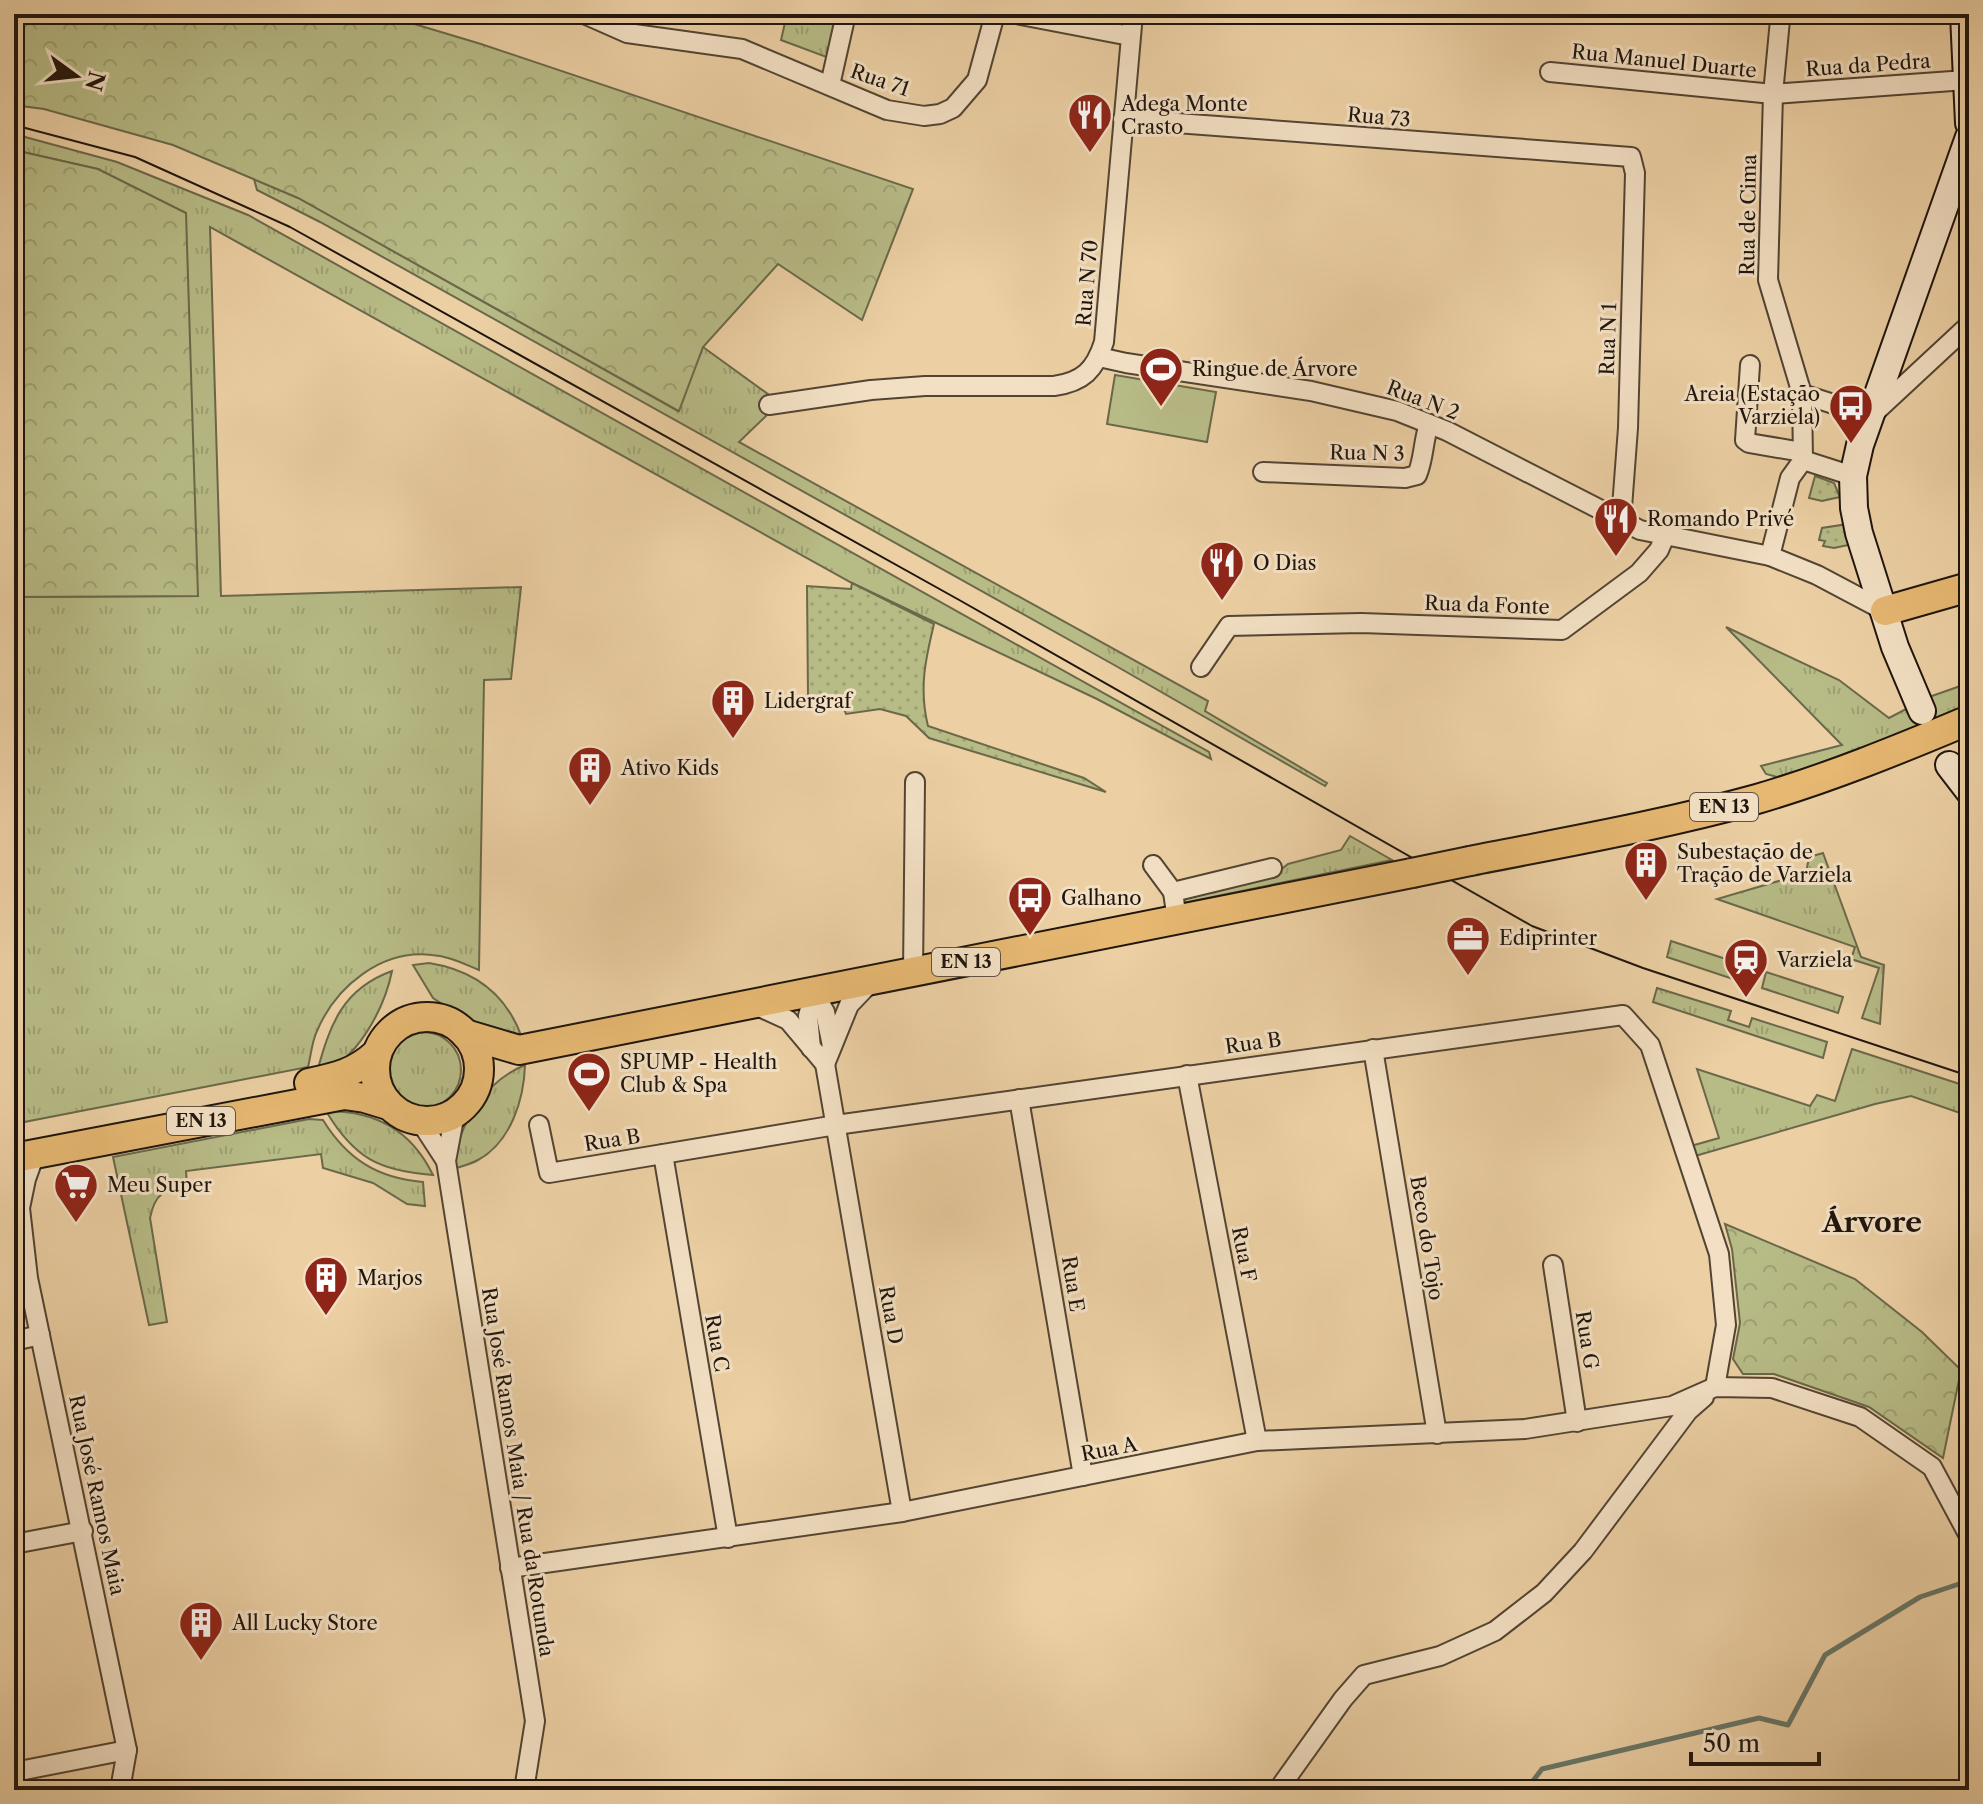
<svg xmlns="http://www.w3.org/2000/svg" width="1983" height="1804" font-family="'Libre Caslon Text',serif">
  <defs>
    <pattern id="grass-tufts" width="24" height="20" patternUnits="userSpaceOnUse" patternTransform="scale(2)"><rect width="24" height="20" fill="#b7bb86"/><path d="M3 7l-1-3M5 7V3M7 7l1-3M15 17l-1-3M17 17v-4M19 17l1-3" fill="none" stroke="#9da072"/></pattern>
    <pattern id="forest-crowns" width="20" height="18" patternUnits="userSpaceOnUse" patternTransform="scale(2)"><rect width="20" height="18" fill="#b7bb86"/><path d="M2 6a3 3 0 1 1 6 0M12 15a3 3 0 1 1 6 0" fill="none" stroke="#9da072"/></pattern>
    <pattern id="garden-dots" width="8" height="8" patternUnits="userSpaceOnUse" patternTransform="scale(2)"><rect width="8" height="8" fill="#b7bb86"/><path d="M2 2h.1M6 6h.1" fill="none" stroke="#9da072" stroke-width="1.8" stroke-linecap="round"/></pattern>
  </defs>
  <rect width="100%" height="100%" fill="#ecd0a4"/>
  <filter id="stains"><feTurbulence type="fractalNoise" baseFrequency=".0025" numOctaves="4"/><feColorMatrix values="0 0 0 0 .2 0 0 0 0 .09 0 0 0 0 .02 0 0 0 .5 -.17"/></filter>
  <radialGradient id="worn" r=".72"><stop offset=".6" stop-color="#630" stop-opacity="0"/><stop offset="1" stop-color="#630" stop-opacity=".3"/></radialGradient>
  <g fill="url(#grass-tufts)" stroke="#6b684a" stroke-width="2">
    <polygon points="787,14 839,14 829,58 781,40"/>
    <path d="M14 134 117 162 248 215 1209 752 1211 759 1097 699 852 583 210 227 221 596 521 587 511 679 484 680 479 970C464 964 449 956 432 955 382 949 336 986 317 1031 312 1041 311 1055 308 1067L14 1124V597L198 596 98 169 14 150Z"/>
    <polygon points="254,179 299,198 678,411 703,347 772,397 767,415 739,442 1208,701 1205,711 1327,783 1325,786 1116,666 320,222 257,190"/>
    <polygon points="1726,627 1839,680 1889,718 1929,697 1969,683 1969,708 1853,754 1777,777 1766,774 1761,766 1842,745"/>
    <polygon points="1350,836 1392,860 1183,903 1188,893 1278,872 1288,864 1341,850"/>
    <polygon points="1823,853 1861,957 1884,965 1880,1024 1862,1018 1879,968 1851,959 1855,947 1717,899 1806,873 1809,857"/>
    <polygon points="1671,941 1744,965 1739,981 1667,957"/>
    <path d="M429 963C473 970 505 993 521 1035L463 1018 433 998 413 965Z"/>
    <path d="M392 971C385 1006 356 1066 317 1072 330 1025 342 989 392 971Z"/>
    <polygon points="1766,972 1843,997 1838,1013 1762,988"/>
    <polygon points="1657,988 1731,1011 1728,1020 1749,1027 1752,1018 1827,1042 1823,1058 1653,1002"/>
    <circle cx="423" cy="1070" r="38"/>
    <polygon points="1852,1049 1969,1087 1969,1116 1911,1096 1875,1104 1695,1156 1691,1146 1719,1138 1697,1069 1810,1106 1817,1095 1835,1101"/>
    <path d="M525 1065C524 1099 511 1142 478 1160 471 1164 462 1166 454 1169 457 1125 484 1082 525 1065Z"/>
    <path d="M326 1111C376 1111 411 1130 433 1175 379 1171 354 1158 326 1111Z"/>
    <path d="M309 1119 323 1120C347 1159 377 1178 423 1182L425 1206 407 1204 373 1183 323 1168 321 1154 186 1171 187 1185C164 1190 155 1193 150 1218L167 1322 149 1325 113 1157Z"/>
  </g>
  <g fill="url(#forest-crowns)" stroke="#6b684a" stroke-width="2">
    <polygon points="14,14 381,14 481,44 913,189 862,320 778,264 703,347 679,411 298,198 173,145 44,109 14,105"/>
    <polygon points="14,150 98,169 186,213 198,596 14,597"/>
    <polygon points="1725,1224 1855,1279 1922,1332 1961,1370 1943,1458 1869,1407 1774,1374 1743,1374 1733,1359 1740,1323 1732,1249"/>
  </g>
  <g fill="url(#garden-dots)" stroke="#6b684a" stroke-width="2">
    <polygon points="1815,476 1834,483 1840,497 1822,501 1809,498"/>
    <polygon points="1848,524 1853,544 1834,548 1823,546 1825,541 1819,540 1822,528"/>
    <path d="M852 583 934 624C925 661 919 689 928 726L1084 778 1106 792 929 738 906 716 880 709 846 714 841 702 808 696 807 586 851 589Z"/>
  </g>
  <polygon fill="#b7bb86" stroke="#6b684a" stroke-width="2" points="1115,375 1216,392 1207,442 1107,424"/>
  <g fill="none" stroke-linecap="round" stroke-linejoin="round">
    <polyline stroke="#687668" stroke-width="5" points="1526,1790 1542,1769 1759,1718 1788,1725 1825,1655 1920,1597 1962,1583 1969,1579"/>
    <g stroke="#524433" stroke-width="22">
      <g id="street">
        <polyline points="584,14 627,33 742,49 887,110 924,116 940,114 953,108 977,80 995,14"/>
        <polyline points="1016,14 1130,36"/>
        <polyline points="1777,14 1780,20 1773,94 1768,280 1802,394 1803,460 1853,476"/>
        <polyline points="1550,72 1773,94 1966,80"/>
        <polyline points="830,85 846,14"/>
        <polyline points="1123,119 1631,157 1635,173 1628,428 1621,521"/>
        <polyline points="1099,357 1126,363 1311,391 1397,411 1447,431 1640,530 1770,556 1817,575 1885,611"/>
        <polyline points="1750,365 1745,440 1749,443 1802,452"/>
        <polyline points="1802,394 1871,416 1969,325"/>
        <path d="M769 405 871 390 925 386H1054C1083 382 1095 370 1104 342L1133 14"/>
        <path d="M1263 472 1405 478 1417 475C1424 459 1423 441 1429 424"/>
        <polyline points="1770,556 1790,478 1803,460"/>
        <polyline points="1201,667 1229,626 1361,623 1562,630 1639,573 1659,550 1665,536"/>
        <polyline points="1153,865 1173,892"/>
        <polyline points="1177,920 1173,892 1272,868"/>
        <polyline points="913,973 915,782"/>
        <polyline points="814,993 825,1012 832,1046"/>
        <polyline points="755,1005 788,1020 825,1064 902,1512"/>
        <polyline points="811,1048 808,1016 814,993"/>
        <polyline points="1373,1049 1437,1434"/>
        <polyline points="825,1064 849,1005 871,982"/>
        <polyline points="1187,1075 1257,1441"/>
        <polyline points="1019,1099 1083,1476"/>
        <polyline points="455,1113 446,1161 535,1721 524,1790"/>
        <polyline points="420,1121 446,1161"/>
        <polyline points="539,1125 549,1173 836,1125 1623,1015 1650,1045 1719,1254 1726,1325 1715,1387"/>
        <polyline points="35,1154 26,1179 20,1208 28,1278 127,1750 120,1790"/>
        <polyline points="663,1154 728,1538"/>
        <polyline points="1553,1265 1577,1422"/>
        <polyline points="14,1341 40,1335"/>
        <polyline points="14,1544 83,1531"/>
        <polyline points="510,1568 902,1512 1257,1441 1525,1429 1672,1406 1715,1387 1772,1388 1860,1417 1932,1467 1969,1536"/>
        <polyline points="14,1772 127,1750"/>
        <polyline points="1278,1790 1343,1699 1364,1675 1440,1656 1495,1631 1544,1593 1583,1551 1688,1411 1704,1397"/>
      </g>
    </g>
    <g stroke="#1f150d" stroke-width="30">
      <g id="secondary">
        <polyline points="1964,14 1969,123"/>
        <polyline points="1922,711 1895,647 1859,533 1854,508 1853,476 1860,445 1969,137"/>
        <polyline points="1949,765 1969,791"/>
      </g>
    </g>
    <g stroke="#1f150d" stroke-width="32">
      <g id="primary">
        <polyline points="1885,611 1969,587"/>
        <path d="M1470 861C1566 842 1663 825 1757 799 1829 778 1900 749 1969 720"/>
        <circle cx="427" cy="1069" r="52"/>
        <polyline points="465,1034 519,1050 1412,873"/>
        <path d="M309 1083C337 1077 355 1073 376 1054"/>
        <polyline points="14,1158 344,1095 365,1098 388,1105"/>
      </g>
    </g>
    <use href="#street" stroke="#f3e0c4" stroke-width="18"/>
    <use href="#secondary" stroke="#f3e0c4" stroke-width="26"/>
    <use href="#primary" stroke="#e6b872" stroke-width="28"/>
    <polyline stroke="#1f150d" stroke-width="2" points="14,125 135,157 290,227 961,601 1532,926 1643,968 1969,1076"/>
    <g stroke="#1f150d" stroke-width="32" stroke-linecap="butt">
      <polyline id="primary-bridge" points="1412,873 1470,861"/>
    </g>
    <use href="#primary-bridge" stroke="#e6b872" stroke-width="28"/>
  </g>
  <defs>
    <g id="restaurant-pin" transform="scale(2.3)"><path d="M0 17L-7.5 6A9.5 9.5 0 1 1 7.5 6Z" fill="#8f2418" stroke="#f3e0c4"/><path d="M-5-6h1v4h1v-4h1v4h1v-4h1v5L-1.5 .5V6h-2V.5L-5-1ZM5-6V6H3V1.5H1.5Q1.5-4 5-6Z" fill="#fff"/></g>
    <g id="stadium-pin" transform="scale(2.3)"><path d="M0 17L-7.5 6A9.5 9.5 0 1 1 7.5 6Z" fill="#8f2418" stroke="#f3e0c4"/><path d="M0-5a6.5 5 0 1 0 0 10a6.5 5 0 1 0 0-10ZM-3.5-1.8h7v3.6h-7Z" fill="#fff"/></g>
    <g id="bus-pin" transform="scale(2.3)"><path d="M0 17L-7.5 6A9.5 9.5 0 1 1 7.5 6Z" fill="#8f2418" stroke="#f3e0c4"/><path d="M-5-6H5V4H4V6H2V4H-2V6H-4V4H-5ZM-3.5-4V0h7V-4ZM-3.5 1.2v1.5H-2V1.2ZM2 1.2v1.5H3.5V1.2Z" fill="#fff"/></g>
    <g id="building-pin" transform="scale(2.3)"><path d="M0 17L-7.5 6A9.5 9.5 0 1 1 7.5 6Z" fill="#8f2418" stroke="#f3e0c4"/><path d="M-4-6H4V6H1V3H-1V6H-4ZM-2.5-4.3h1.7v1.8h-1.7ZM.8-4.3h1.7v1.8H.8ZM-2.5-1h1.7V.8h-1.7ZM.8-1h1.7V.8H.8Z" fill="#fff"/></g>
    <g id="office-pin" transform="scale(2.3)"><path d="M0 17L-7.5 6A9.5 9.5 0 1 1 7.5 6Z" fill="#8f2418" stroke="#f3e0c4"/><path d="M-6-3h4V-5.5h4V-3h4V5H-6ZM-1-4.5V-3h2v-1.5ZM-6 0V1H6V0Z" fill="#fff"/></g>
    <g id="station-pin" transform="scale(2.3)"><path d="M0 17L-7.5 6A9.5 9.5 0 1 1 7.5 6Z" fill="#8f2418" stroke="#f3e0c4"/><path d="M-3-6H3Q5-6 5-4V2Q5 4 3 4L4.5 6H3L1.5 4h-3L-3 6H-4.5L-3 4Q-5 4-5 2V-4Q-5-6-3-6ZM-3.5-4v3h7v-3ZM-3.5 1v1.5H-2V1ZM2 1v1.5H3.5V1Z" fill="#fff"/></g>
    <g id="supermarket-pin" transform="scale(2.3)"><path d="M0 17L-7.5 6A9.5 9.5 0 1 1 7.5 6Z" fill="#8f2418" stroke="#f3e0c4"/><path d="M-6-5.5h2.5l.6 2H6L4.5 2H-2.5L-4.4-4H-6ZM-1.5 3.2a1.3 1.3 0 1 0 .1 0ZM3 3.2a1.3 1.3 0 1 0 .1 0Z" fill="#fff"/></g>
  </defs>
  <g fill-rule="evenodd">
    <use href="#restaurant-pin" x="1090" y="115"/>
    <use href="#stadium-pin" x="1161" y="369"/>
    <use href="#bus-pin" x="1851" y="406"/>
    <use href="#restaurant-pin" x="1616" y="519"/>
    <use href="#restaurant-pin" x="1222" y="563"/>
    <use href="#building-pin" x="733" y="701"/>
    <use href="#building-pin" x="590" y="768"/>
    <use href="#building-pin" x="1646" y="863"/>
    <use href="#bus-pin" x="1030" y="898"/>
    <use href="#office-pin" x="1468" y="938"/>
    <use href="#station-pin" x="1746" y="960"/>
    <use href="#stadium-pin" x="589" y="1074"/>
    <use href="#supermarket-pin" x="76" y="1185"/>
    <use href="#building-pin" x="326" y="1278"/>
    <use href="#building-pin" x="201" y="1623"/>
  </g>
  <g text-anchor="middle" stroke-width="6" stroke-linejoin="round" paint-order="stroke">
    <g fill="#f3e0c4" stroke="#5f5244" stroke-width="2">
      <rect x="1690" y="793" width="68" height="28" rx="6"/>
      <rect x="932" y="948" width="68" height="28" rx="6"/>
      <rect x="167" y="1107" width="68" height="28" rx="6"/>
    </g>
    <g font-size="18" font-weight="bold" fill="#1f150d">
      <text x="1724" y="813">EN 13</text>
      <text x="966" y="968">EN 13</text>
      <text x="201" y="1127">EN 13</text>
    </g>
    <g font-size="20" fill="#1f150d" stroke="#f3e0c4">
      <text transform="translate(1664 61) rotate(6)" y="7">Rua Manuel Duarte</text>
      <text transform="translate(1868 65) rotate(-4)" y="7">Rua da Pedra</text>
      <text transform="translate(880 80) rotate(19)" y="7">Rua 71</text>
      <text transform="translate(1379 117) rotate(5)" y="7">Rua 73</text>
      <text transform="translate(1748 215) rotate(-89)" y="7">Rua de Cima</text>
      <text transform="translate(1087 283) rotate(-85)" y="7">Rua N 70</text>
      <text transform="translate(1608 339) rotate(-88)" y="7">Rua N 1</text>
      <text transform="translate(1423 400) rotate(21)" y="7">Rua N 2</text>
      <text transform="translate(1367 453) rotate(1)" y="7">Rua N 3</text>
      <text transform="translate(1487 605) rotate(2)" y="7">Rua da Fonte</text>
      <text transform="translate(1253 1043) rotate(-8)" y="7">Rua B</text>
      <text transform="translate(612 1140) rotate(-9)" y="7">Rua B</text>
      <text transform="translate(1427 1238) rotate(81)" y="7">Beco do Tojo</text>
      <text transform="translate(1244 1254) rotate(79)" y="7">Rua F</text>
      <text transform="translate(1073 1284) rotate(81)" y="7">Rua E</text>
      <text transform="translate(891 1315) rotate(80)" y="7">Rua D</text>
      <text transform="translate(1587 1340) rotate(81)" y="7">Rua G</text>
      <text transform="translate(717 1343) rotate(80)" y="7">Rua C</text>
      <text transform="translate(1109 1449) rotate(-11)" y="7">Rua A</text>
      <text transform="translate(518 1472) rotate(81)" y="7">Rua José Ramos Maia / Rua da Rotunda</text>
      <text transform="translate(97 1495) rotate(78)" y="7">Rua José Ramos Maia</text>
    </g>
    <g font-size="20" fill="#1f150d" stroke="#f3e0c4" text-anchor="start">
      <text x="1121" y="111">Adega Monte<tspan x="1121" dy="23">Crasto</tspan></text>
      <text x="1192" y="376">Ringue de Árvore</text>
      <text x="1820" y="401" text-anchor="end">Areia (Estação<tspan x="1820" dy="23">Varziela)</tspan></text>
      <text x="1647" y="526">Romando Privé</text>
      <text x="1253" y="570">O Dias</text>
      <text x="764" y="708">Lidergraf</text>
      <text x="621" y="775">Ativo Kids</text>
      <text x="1677" y="859">Subestação de<tspan x="1677" dy="23">Tração de Varziela</tspan></text>
      <text x="1061" y="905">Galhano</text>
      <text x="1499" y="945">Ediprinter</text>
      <text x="1777" y="967">Varziela</text>
      <text x="620" y="1069">SPUMP - Health<tspan x="620" dy="23">Club &amp; Spa</tspan></text>
      <text x="107" y="1192">Meu Super</text>
      <text x="357" y="1285">Marjos</text>
      <text x="232" y="1630">All Lucky Store</text>
    </g>
    <g font-size="28" font-weight="bold" fill="#1f150d" stroke="#f3e0c4">
      <text x="1872" y="1232">Árvore</text>
    </g>
  </g>
  <rect width="1983" height="1804" fill="none" stroke="#ecd0a4" stroke-width="48"/>
  <rect x="16" y="16" width="1951" height="1772" fill="none" stroke="#1f150d" stroke-width="4"/>
  <rect x="24" y="24" width="1935" height="1756" fill="none" stroke="#1f150d" stroke-width="2"/>
  <g transform="translate(76 76) rotate(105)" stroke="#f3e0c4" stroke-width="6" paint-order="stroke">
  <path d="M0-6L14 30L0 20L-14 30Z" fill="#1f150d"/>
  <text y="-12" font-size="22" font-weight="bold" text-anchor="middle" fill="#1f150d">N</text>
  </g>
  <path d="M1691 1752v12h128v-12" fill="none" stroke="#1f150d" stroke-width="4"/>
  <text x="1703" y="1752" font-size="24" fill="#1f150d" stroke="#f3e0c4" stroke-width="6" paint-order="stroke">50 m</text>
  <rect width="100%" height="100%" filter="url(#stains)"/>
  <rect width="100%" height="100%" fill="url(#worn)"/>
</svg>
